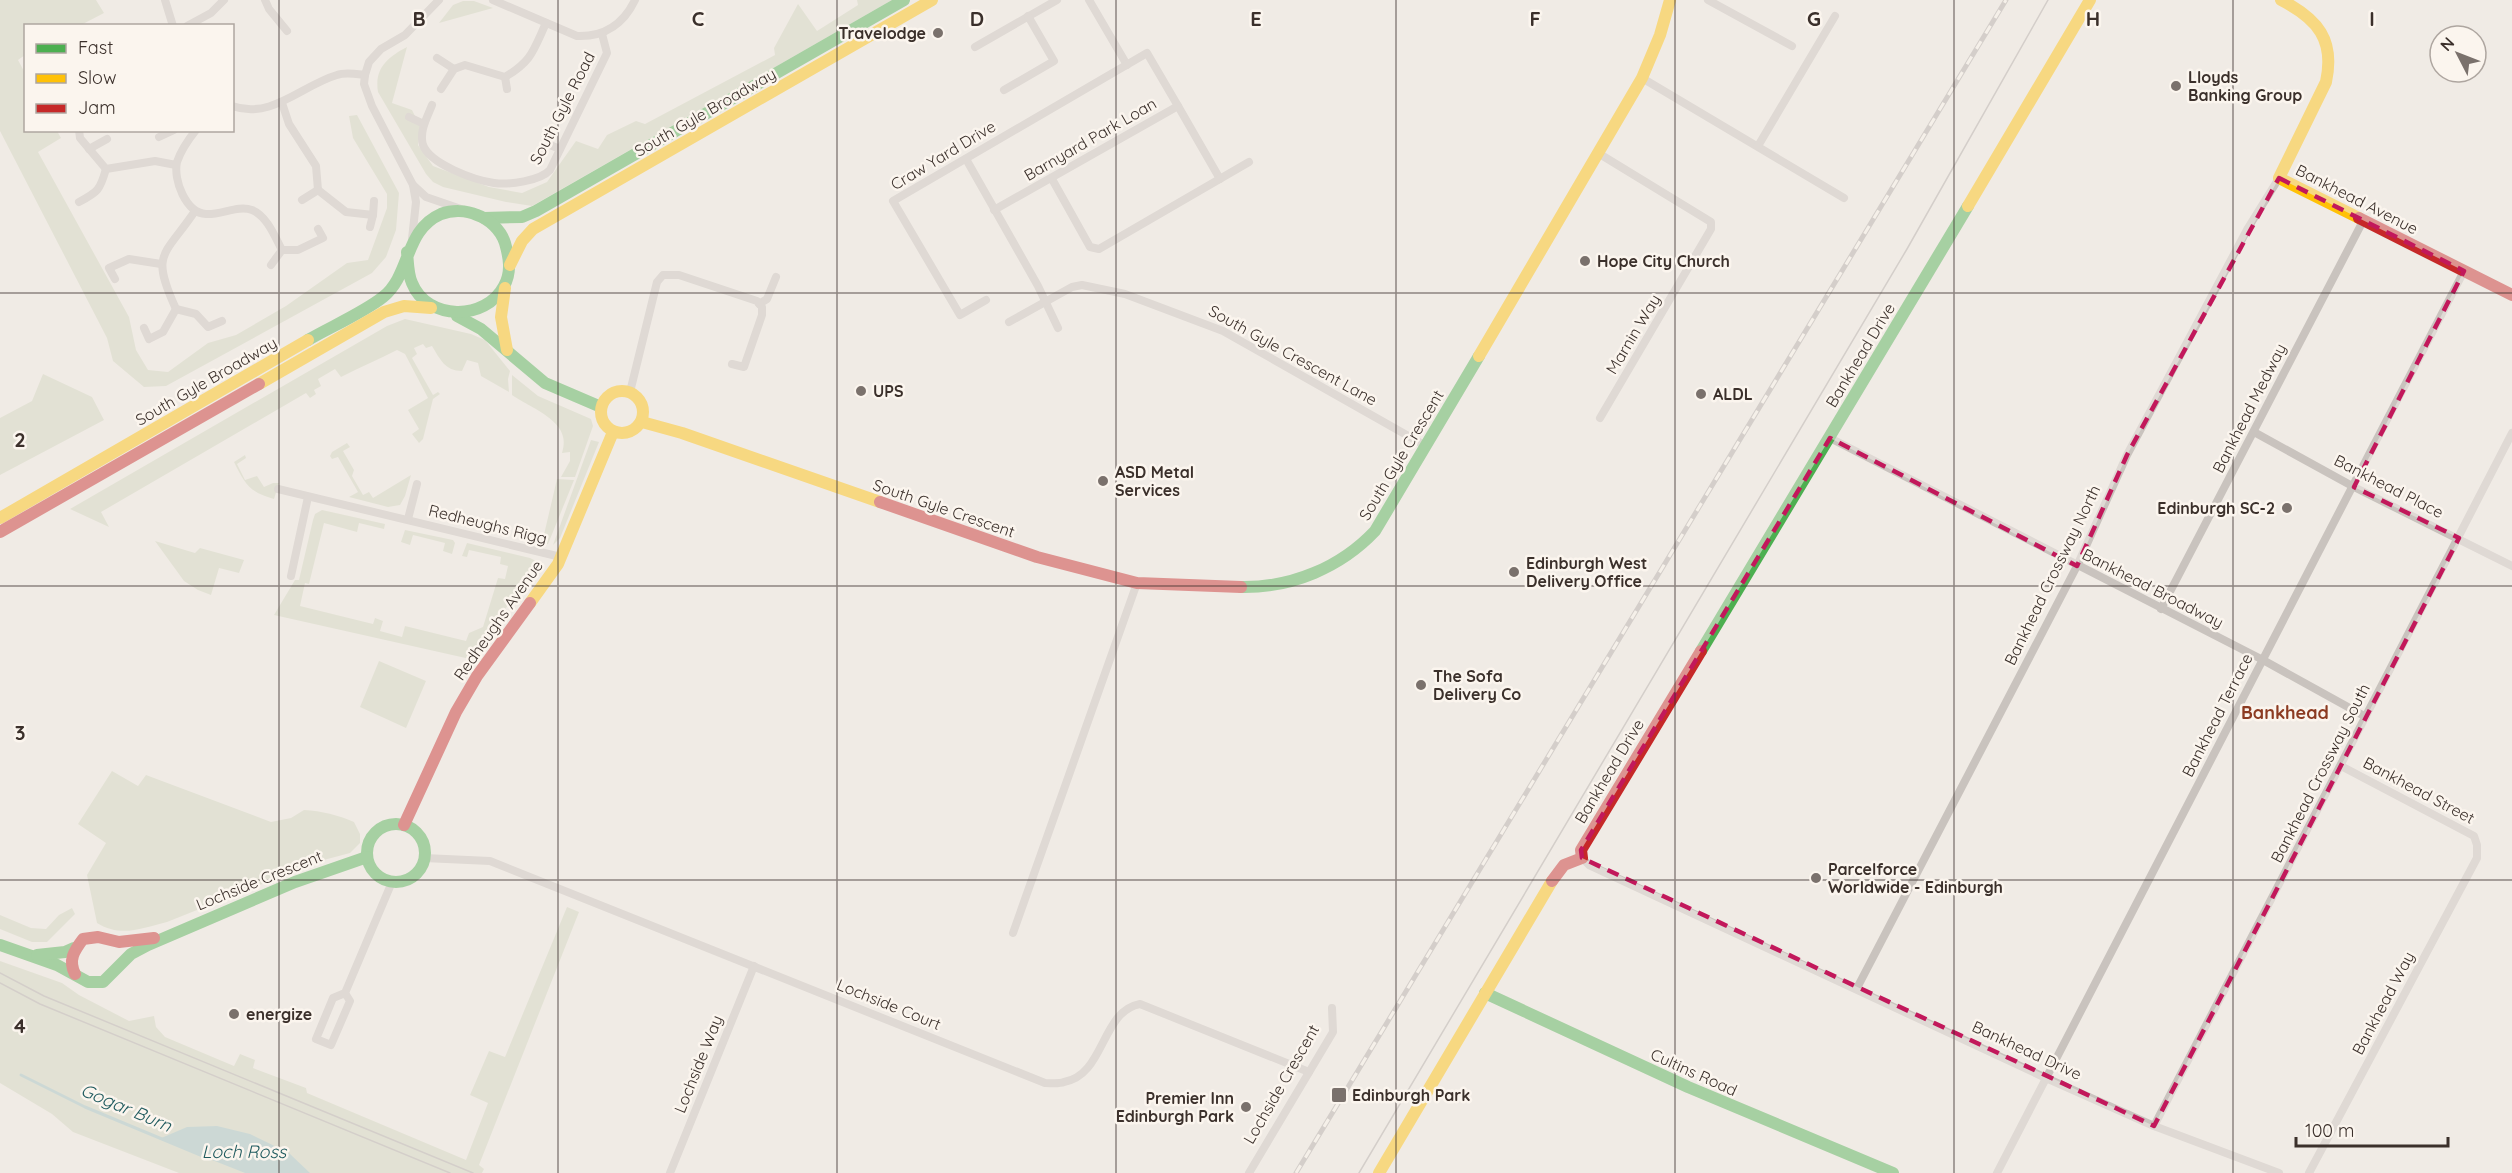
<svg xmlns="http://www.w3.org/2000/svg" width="2512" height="1173" font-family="Quicksand,sans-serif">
  <rect width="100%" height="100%" fill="#f0ebe5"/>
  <g fill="#d1d6bf">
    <polygon points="0,0 96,0 104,13 81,25 26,26 25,55 18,60 25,73 26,130 57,131 61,138 38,152 129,317 136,350 148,370 168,372 208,343 236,335 286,306 347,263 368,260 387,208 387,194 353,138 349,116 357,115 399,193 396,230 386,257 372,273 166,386 144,387 113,361 107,338 0,131"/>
    <path d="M857 0H892L532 206 506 202 443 187 433 182 426 174 378 92C374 68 388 57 407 47L392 103 412 110 420 126 418 145 433 166 489 187 522 193 547 182 576 141 598 149 607 135 636 121 645 124 775 55 774 48 798 4 817 31 858 5Z"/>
    <polygon points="463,1 474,1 493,8 439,23 453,5"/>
    <path d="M405 319 471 334 485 340 510 371 508 379 509 392 481 376 478 363 467 360 462 371C445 371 440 359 432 346L426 348 423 344 414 348 417 354 412 358 433 395 438 392 440 394 433 399 423 439 419 443 412 434 419 429 408 410 428 398 405 354 397 350C378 360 360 367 341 377L335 369 318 379 321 386 314 390 316 394 310 398 306 393 101 512 109 527 70 509 387 326Z"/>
    <polygon points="43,374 92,397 104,420 0,475 0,418 32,401"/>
    <path d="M512 375 538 396 591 419 593 426 575 477H561L570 461V452L562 453C573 422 534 410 512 395Z"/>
    <polygon points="591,440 599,442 560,538 553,545"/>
    <polygon points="347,443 350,447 343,451 354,470 352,476 363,495 369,492 373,498 411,475 405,496 400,505 388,507 349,497 358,492 338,457 332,459 330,456 332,452"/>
    <path d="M245 455 246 458 237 464 245 480 257 476 264 487 273 483H279L274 499C249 492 245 484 234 462Z"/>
    <polygon points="557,479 574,480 548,544 542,543"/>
    <polygon points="322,510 385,524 384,529 359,523 357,532 324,523 309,584 305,583 300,606 373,624 375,618 383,621 380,631 402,637 405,626 466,641 469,633 483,627 498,578 505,579 508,566 500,564 501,557 469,550 467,557 462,556 467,543 530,558 536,561 537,564 470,659 274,615 295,580 299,580 313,520 315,514"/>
    <polygon points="405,530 453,540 455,543 452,554 443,551 445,543 413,535 410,545 401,542"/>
    <polygon points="155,541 195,553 200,548 244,560 239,573 219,568 211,595 198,590 184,581"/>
    <polygon points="379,661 426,681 406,728 360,707"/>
    <path d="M112 771 138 786 146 775 271 822 291 818 304 810C322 811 338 815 354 822L360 834V843L350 853 320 861 167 922C142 928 121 938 97 923L87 875 106 843 78 824Z"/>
    <polygon points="567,907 579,912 479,1165 484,1169 482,1173 179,1173 73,1132 52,1114 0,1083 0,961 62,983 79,995 129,1021 154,1016 156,1027 165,1037 234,1066 240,1054 255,1060 253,1068 306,1088 307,1093 466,1160 488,1103 470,1095 489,1051 505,1057"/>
    <polygon points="72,908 75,914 47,942 32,942 0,929 0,915 31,928 46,929 59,915"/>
  </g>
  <polygon fill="#a1c2c1" points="217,1126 250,1134 289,1153 310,1173 245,1173 159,1139 187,1127"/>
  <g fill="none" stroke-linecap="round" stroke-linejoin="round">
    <polyline stroke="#a1c2c1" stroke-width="3" points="21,1075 85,1107 210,1159"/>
    <g stroke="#c9c3be" stroke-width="8">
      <polyline points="165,0 173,26"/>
      <polyline points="265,0 269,9 287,31"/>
      <path d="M493 0 577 36C604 37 623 25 635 0"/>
      <polyline points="1089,0 1127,65"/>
      <polyline points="1708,0 1792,46"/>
      <polyline points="187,26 211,13 224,0"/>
      <polyline points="975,47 1057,0"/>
      <polyline points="437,58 454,69"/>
      <polyline points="505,77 507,89"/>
      <polyline points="1642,78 1844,198"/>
      <path d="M441 89 454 69 465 65 505 77C532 61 533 51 546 23"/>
      <polyline points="1004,90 1054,61 1028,16"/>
      <polyline points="282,103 289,124 316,166 318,190"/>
      <path d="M432 105C427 118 419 131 423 145 430 164 474 180 494 183 509 185 540 181 550 170L607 53 602 34"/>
      <path d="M232 106C272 120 302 85 337 75 345 72 356 74 365 75"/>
      <polyline points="1178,106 1220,179"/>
      <polyline points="409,117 424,124"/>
      <polyline points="79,130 80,138 106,169 155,161 176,165"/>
      <path d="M196 130C188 140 181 150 177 162 173 180 186 213 206 214 221 215 238 205 252 210 267 216 275 237 282 250"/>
      <polyline points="159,137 174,130"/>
      <polyline points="545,143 560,149"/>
      <polyline points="1758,146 1835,16"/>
      <polyline points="89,149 107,139"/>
      <polyline points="1598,153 1711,222 1711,229 1600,418"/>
      <polyline points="966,159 1038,286 1058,328"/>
      <polyline points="1052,179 1090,247 1099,249 1249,162"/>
      <polyline points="413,185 372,106 364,84 365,75 369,62 381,49 405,35 439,0"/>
      <polyline points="302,200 318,190 346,212 373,215 370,227"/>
      <path d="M79 202C98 192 100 190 106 169"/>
      <path d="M195 211C164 257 150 252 176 309L196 314 208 327 222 321"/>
      <polyline points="373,215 374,201"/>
      <polyline points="412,239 416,202 413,185 426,197 461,209"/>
      <polyline points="271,265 282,250 298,250 323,238 318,229"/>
      <polyline points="115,279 109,268 129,259 161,264"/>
      <polyline points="986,300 960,315 893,201 1147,53 1178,106 994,210"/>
      <polyline points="759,304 767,299 776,277"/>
      <polyline points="1009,322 1072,287 1082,285 1125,294 1223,331 1426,446"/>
      <polyline points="144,328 149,339 163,332 176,309"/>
      <polyline points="630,392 657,282 663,275 679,275 757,301 762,307 762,315 744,367 732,364"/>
      <polyline points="2254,432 2354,487 2512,566"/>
      <polyline points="1830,438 2263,660 2366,717"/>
      <polyline points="278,489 561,557"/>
      <polyline points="408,519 417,484"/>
      <polyline points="291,576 308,497"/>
      <polyline points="2161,609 2363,221"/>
      <path d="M424 858 490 861 1045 1083C1052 1083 1059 1084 1064 1082 1105 1075 1101 1011 1140 1004L1309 1072"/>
      <polyline points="1582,858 1589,865 2046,1078 2154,1126 2279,1173"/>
      <polyline points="1013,933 1137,583"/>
      <polyline points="1857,988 2077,566 2127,455 2248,228 2279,178"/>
      <polyline points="345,993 333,998 316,1039 331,1045 350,1001 345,993 392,882"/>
      <polyline points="2154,1126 2512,433"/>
      <polyline points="670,1173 754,966"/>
      <polyline points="1249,1173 1333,1032 1332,1008"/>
      <polyline points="1997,1173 2464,271"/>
      <polyline points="2309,1173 2477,858 2477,845 2474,836 2341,766"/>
    </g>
    <g stroke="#4caf50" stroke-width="12">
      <polyline points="484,218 522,217 536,211 904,0"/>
      <polyline points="457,316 481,329 545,383 601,407"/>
      <path d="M308 340C330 327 363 313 383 297 411 275 404 230 441 214 452 210 466 210 477 215 489 219 501 230 505 243 509 257 512 272 504 286 486 321 427 321 412 283 408 275 408 262 407 252"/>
      <path d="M1241 587C1292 588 1341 567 1375 531L1479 356"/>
      <polyline points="1701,651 1968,206"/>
      <circle cx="396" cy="853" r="29"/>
      <polyline points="0,945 57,965 88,982 103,982 131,954 148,945 295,882 367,857"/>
      <polyline points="37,955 65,952 74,948"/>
      <polyline points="1485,993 1688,1087 1893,1173"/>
    </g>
    <g stroke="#ffc107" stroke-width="12">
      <path d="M2281 0C2318 19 2335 40 2326 82L2279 178 2359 218"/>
      <polyline points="1968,206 2090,0"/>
      <polyline points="510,265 522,241 533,229 932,0"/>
      <polyline points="505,288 501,317 507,350"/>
      <polyline points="1479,356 1642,78 1660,35 1670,0"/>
      <polyline points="259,384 384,312 404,306 431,308"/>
      <circle cx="622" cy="412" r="21"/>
      <polyline points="642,422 682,433 880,502"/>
      <polyline points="0,518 308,340"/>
      <polyline points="530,603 558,564 613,432"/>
      <polyline points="1379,1173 1552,881"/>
    </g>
    <g stroke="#c62828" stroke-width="12">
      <polyline points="2359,218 2512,295"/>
      <polyline points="880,502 1037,557 1137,583 1241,587"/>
      <polyline points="0,532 259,384"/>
      <polyline points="404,825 456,712 477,676 530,603"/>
      <polyline points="1552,881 1564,865 1582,858 1581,850 1701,651"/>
      <path d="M75 974C68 960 74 951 83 939L98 937 119 942 154 938"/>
    </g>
    <g stroke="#b1aca8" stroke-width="1.5">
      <polyline points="0,973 44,996 473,1173"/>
      <polyline points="0,983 40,1004 450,1173"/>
      <polyline points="1359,1173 1907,249 2048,0"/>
    </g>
    <g stroke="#b1aca8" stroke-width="5">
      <polyline id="rail" points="1296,1173 2006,0"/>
    </g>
    <use href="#rail" stroke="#fbf5ee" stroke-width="3" stroke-dasharray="9" stroke-linecap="butt"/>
  </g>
  <path d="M0 0H2512V1173H0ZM2279 178 2464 271 2354 487 2459 538 2154 1126 1582 858 1581 850 1830 438 2077 566 2127 455Z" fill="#f0ebe5" fill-opacity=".55" fill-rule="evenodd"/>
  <path fill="none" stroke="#c2185b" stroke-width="4.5" stroke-dasharray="12 8" stroke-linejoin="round" d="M2279 178 2464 271 2354 487 2459 538 2154 1126 1582 858 1581 850 1830 438 2077 566 2127 455Z"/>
  <path fill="none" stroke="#3b302b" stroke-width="1.5" stroke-opacity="0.55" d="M279 0V1173M558 0V1173M837 0V1173M1116 0V1173M1396 0V1173M1675 0V1173M1954 0V1173M2233 0V1173M0 293H2512M0 586H2512M0 880H2512"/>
  <g fill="#7a716c" stroke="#fbf5ee" stroke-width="2">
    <circle cx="938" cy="33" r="6"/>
    <circle cx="2176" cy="86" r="6"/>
    <circle cx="1585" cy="261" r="6"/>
    <circle cx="861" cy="391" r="6"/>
    <circle cx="1701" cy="394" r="6"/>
    <circle cx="1103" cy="481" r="6"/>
    <circle cx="2287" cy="508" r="6"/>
    <circle cx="1514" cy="572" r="6"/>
    <circle cx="1421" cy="685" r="6"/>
    <circle cx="1816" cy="878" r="6"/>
    <circle cx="234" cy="1014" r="6"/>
    <rect x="1331" y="1087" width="16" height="16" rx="3"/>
    <circle cx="1246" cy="1107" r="6"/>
  </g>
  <g text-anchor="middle" stroke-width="5" stroke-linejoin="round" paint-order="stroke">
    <g font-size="16" font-weight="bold" fill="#3b302b" stroke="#fbf5ee" text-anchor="start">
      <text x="926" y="39" text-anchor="end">Travelodge</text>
      <text x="2188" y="83">Lloyds<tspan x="2188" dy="18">Banking Group</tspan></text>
      <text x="1597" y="267">Hope City Church</text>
      <text x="873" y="397">UPS</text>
      <text x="1713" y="400">ALDL</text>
      <text x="1115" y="478">ASD Metal<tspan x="1115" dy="18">Services</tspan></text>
      <text x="2275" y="514" text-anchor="end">Edinburgh SC-2</text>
      <text x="1526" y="569">Edinburgh West<tspan x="1526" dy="18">Delivery Office</tspan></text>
      <text x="1433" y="682">The Sofa<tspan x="1433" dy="18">Delivery Co</tspan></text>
      <text x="1828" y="875">Parcelforce<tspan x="1828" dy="18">Worldwide - Edinburgh</tspan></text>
      <text x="246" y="1020">energize</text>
      <text x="1352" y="1101">Edinburgh Park</text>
      <text x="1234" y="1104" text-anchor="end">Premier Inn<tspan x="1234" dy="18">Edinburgh Park</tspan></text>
    </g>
    <g font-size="16" fill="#3b302b" stroke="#fbf5ee">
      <text transform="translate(562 108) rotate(-63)" y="6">South Gyle Road</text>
      <text transform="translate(705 112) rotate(-30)" y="6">South Gyle Broadway</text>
      <text transform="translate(1090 139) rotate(-30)" y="6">Barnyard Park Loan</text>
      <text transform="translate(943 155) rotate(-31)" y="6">Craw Yard Drive</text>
      <text transform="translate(2357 199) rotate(27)" y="6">Bankhead Avenue</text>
      <text transform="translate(1633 334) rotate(-59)" y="6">Marnin Way</text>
      <text transform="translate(1293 355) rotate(29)" y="6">South Gyle Crescent Lane</text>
      <text transform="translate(1860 355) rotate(-59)" y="6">Bankhead Drive</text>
      <text transform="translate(206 381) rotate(-30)" y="6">South Gyle Broadway</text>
      <text transform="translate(2249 408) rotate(-63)" y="6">Bankhead Medway</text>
      <text transform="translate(1401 455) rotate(-59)" y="6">South Gyle Crescent</text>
      <text transform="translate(2389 486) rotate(27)" y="6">Bankhead Place</text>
      <text transform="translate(944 508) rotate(19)" y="6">South Gyle Crescent</text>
      <text transform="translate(488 524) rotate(14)" y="6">Redheughs Rigg</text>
      <text transform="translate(2052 575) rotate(-64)" y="6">Bankhead Crossway North</text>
      <text transform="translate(2153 588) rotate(27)" y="6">Bankhead Broadway</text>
      <text transform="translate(498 620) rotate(-55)" y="6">Redheughs Avenue</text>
      <text transform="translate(2217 715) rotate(-63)" y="6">Bankhead Terrace</text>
      <text transform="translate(1609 771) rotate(-59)" y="6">Bankhead Drive</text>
      <text transform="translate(2320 773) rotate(-63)" y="6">Bankhead Crossway South</text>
      <text transform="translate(2419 790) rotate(28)" y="6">Bankhead Street</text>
      <text transform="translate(259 880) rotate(-22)" y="6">Lochside Crescent</text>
      <text transform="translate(2383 1003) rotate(-62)" y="6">Bankhead Way</text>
      <text transform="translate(889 1004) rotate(22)" y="6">Lochside Court</text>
      <text transform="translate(2027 1050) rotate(25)" y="6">Bankhead Drive</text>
      <text transform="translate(698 1064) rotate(-68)" y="6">Lochside Way</text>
      <text transform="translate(1694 1072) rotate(24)" y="6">Cultins Road</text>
      <text transform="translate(1281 1084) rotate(-60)" y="6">Lochside Crescent</text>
    </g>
    <g font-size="18" font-weight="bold" fill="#8c3b22" stroke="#fbf5ee">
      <text x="2285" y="719">Bankhead</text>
    </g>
    <g font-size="18" font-style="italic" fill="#1f5a5e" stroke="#fbf5ee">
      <text transform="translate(126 1108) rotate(23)" y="6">Gogar Burn</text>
      <text x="244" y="1158">Loch Ross</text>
    </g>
  </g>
  <g font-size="20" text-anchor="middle" font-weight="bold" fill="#3b302b" stroke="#fbf5ee" stroke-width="5" stroke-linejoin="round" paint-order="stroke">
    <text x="419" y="26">B</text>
    <text x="698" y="26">C</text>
    <text x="977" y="26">D</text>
    <text x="1256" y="26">E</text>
    <text x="1535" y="26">F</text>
    <text x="1814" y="26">G</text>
    <text x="2093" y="26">H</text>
    <text x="2372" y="26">I</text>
    <text x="20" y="447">2</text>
    <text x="20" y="740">3</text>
    <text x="20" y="1033">4</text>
  </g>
  <rect x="24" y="24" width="210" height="108" fill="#fbf5ee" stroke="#aea6a0" stroke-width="1.5"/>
  <rect x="36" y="44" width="30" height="9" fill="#4caf50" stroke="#aea6a0" stroke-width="1.5"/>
  <text x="78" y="54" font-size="18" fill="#3b302b">Fast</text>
  <rect x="36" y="74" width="30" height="9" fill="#ffc107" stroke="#aea6a0" stroke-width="1.5"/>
  <text x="78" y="84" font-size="18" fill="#3b302b">Slow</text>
  <rect x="36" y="104" width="30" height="9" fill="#c62828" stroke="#aea6a0" stroke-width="1.5"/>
  <text x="78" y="114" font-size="18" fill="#3b302b">Jam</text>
  <g transform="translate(2458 54) rotate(312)"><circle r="28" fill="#fbf5ee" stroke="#aea6a0" stroke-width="1.5"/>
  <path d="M0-4.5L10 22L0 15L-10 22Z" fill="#7a716c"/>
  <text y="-9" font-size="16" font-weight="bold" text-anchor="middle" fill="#3b302b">N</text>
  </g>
  <path d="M2296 1137v9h152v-9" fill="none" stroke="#3b302b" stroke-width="3"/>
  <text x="2305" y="1137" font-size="18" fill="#3b302b" stroke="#fbf5ee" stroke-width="4.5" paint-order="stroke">100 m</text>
</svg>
